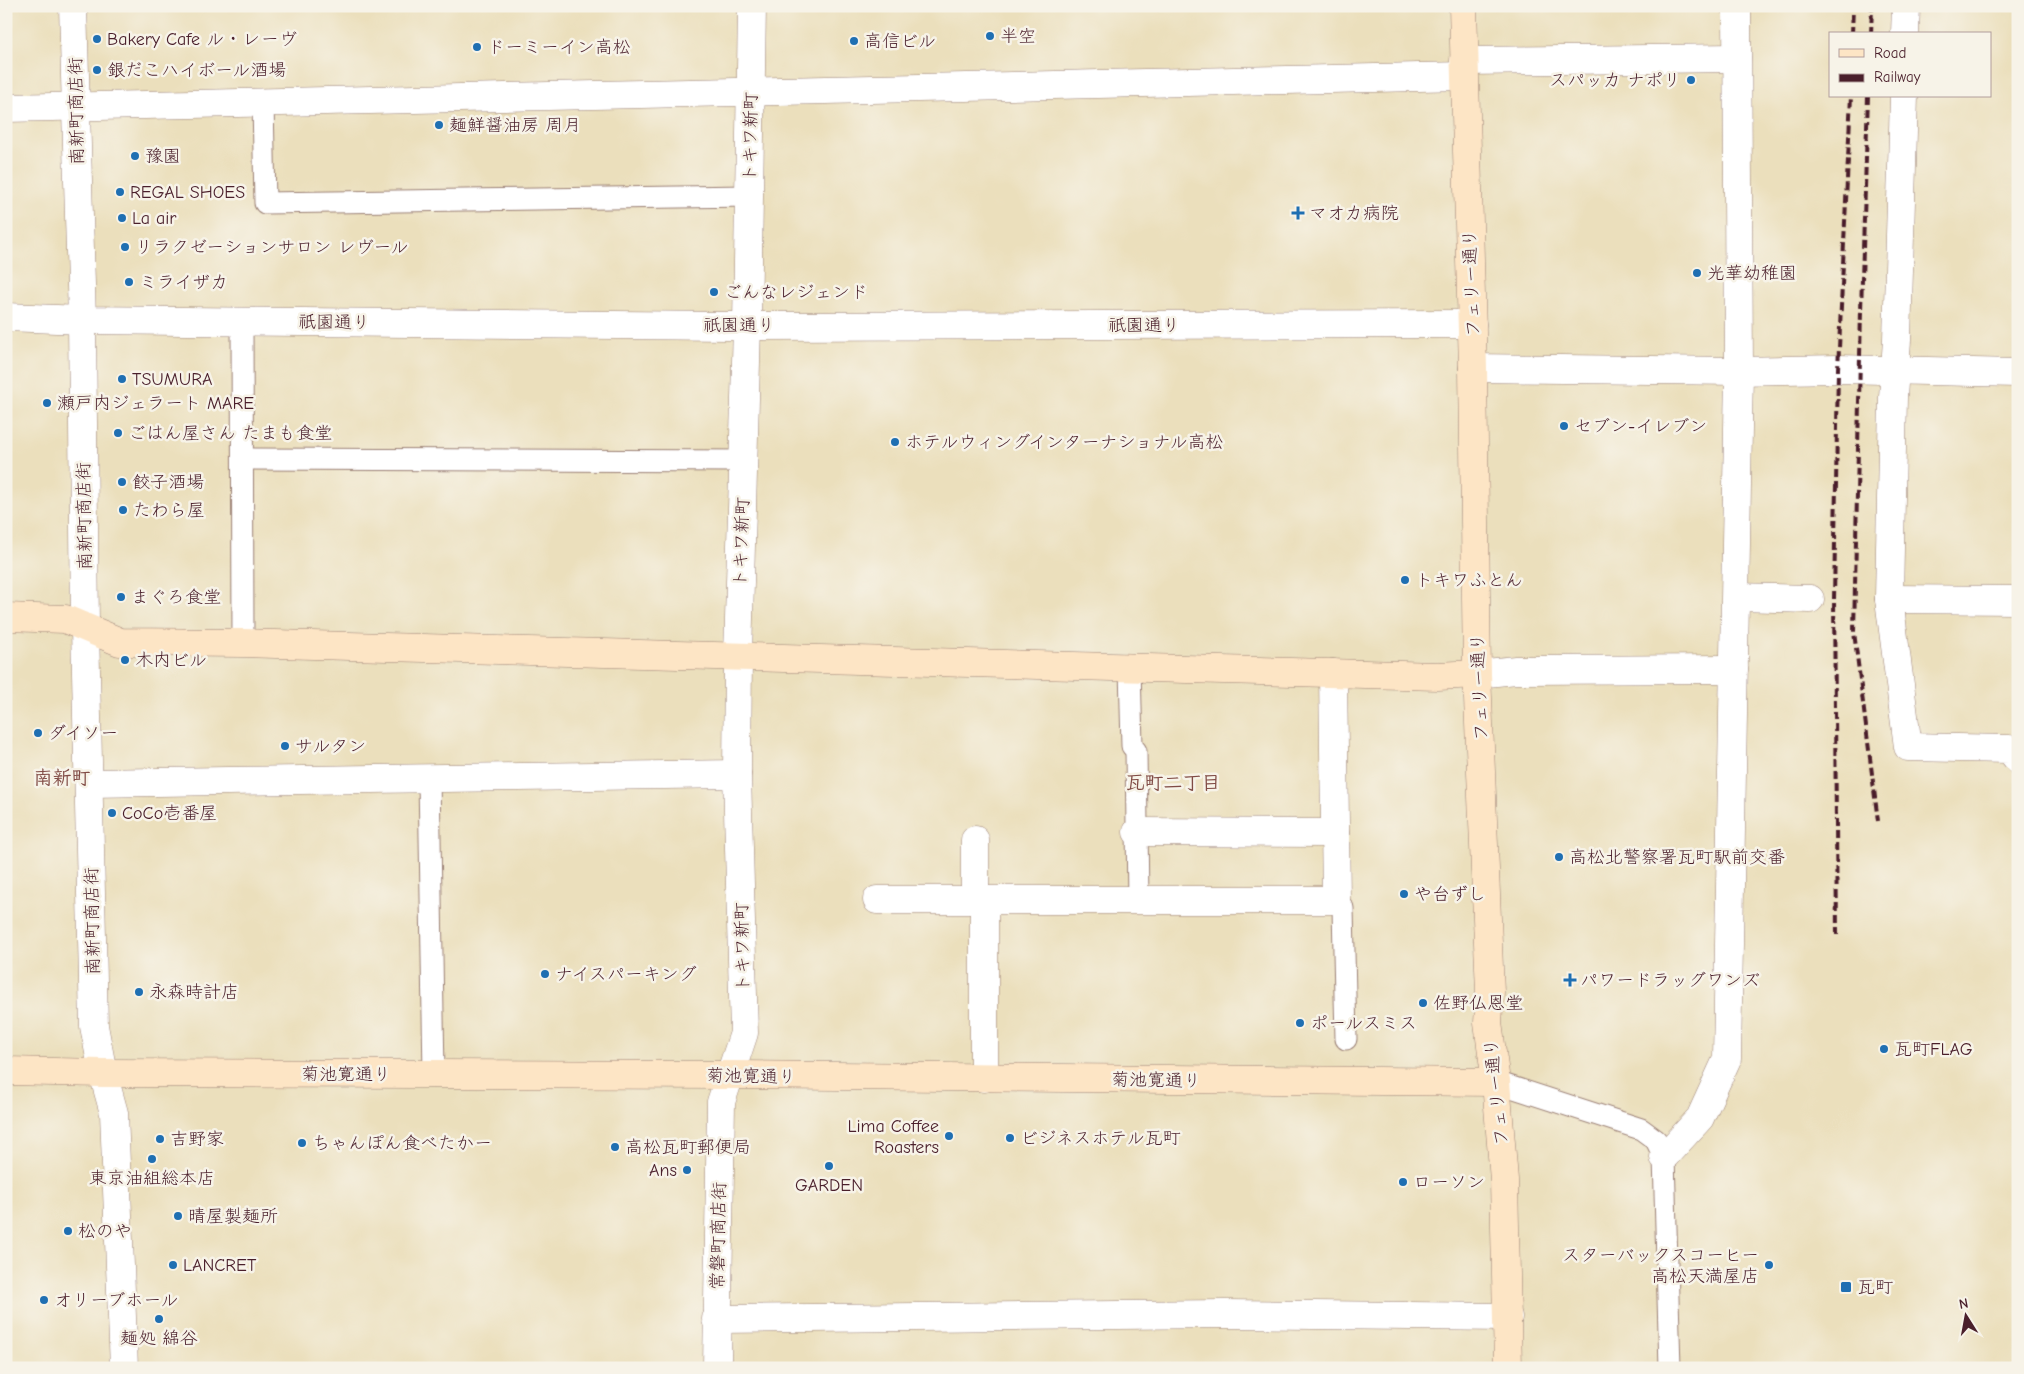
<svg xmlns="http://www.w3.org/2000/svg" width="2024" height="1374" font-family="'Comic Neue','Klee One',sans-serif">
  <rect width="100%" height="100%" fill="#f7f3e8"/>
  <filter id="ink" filterUnits="userSpaceOnUse"><feTurbulence type="fractalNoise" baseFrequency=".02" numOctaves="2"/><feDisplacementMap in="SourceGraphic" scale="10" xChannelSelector="R" yChannelSelector="G"/><feConvolveMatrix kernelMatrix="1 2 1 2 8 2 1 2 1" color-interpolation-filters="sRGB"/></filter>
  <filter id="wash" filterUnits="userSpaceOnUse"><feTurbulence type="fractalNoise" baseFrequency=".0096" numOctaves="4" result="noise"/><feDisplacementMap in="SourceGraphic" scale="20" xChannelSelector="R" yChannelSelector="G"/><feGaussianBlur stdDeviation="1.12" result="paint"/><feColorMatrix in="noise" values="0 0 0 0 0 0 0 0 0 0 0 0 0 0 0 0 0 1.4 0 .05"/><feComposite in="paint" operator="in"/></filter>
  <g filter="url(#wash)">
    <rect width="100%" height="100%" fill="#ebdfbc"/>
  </g>
  <g filter="url(#ink)">
    <g fill="none" stroke-linecap="round" stroke-linejoin="round">
      <g stroke="#9a7f74" stroke-width="23">
        <g id="lane">
          <polyline points="263,102 265,203 749,196"/>
          <polyline points="242,321 243,643"/>
          <polyline points="243,459 744,461"/>
          <polyline points="1130,668 1132,746 1136,751 1138,901"/>
          <polyline points="429,778 434,1074"/>
          <polyline points="1336,900 1343,908 1346,1039"/>
          <polyline points="1496,1082 1641,1129 1656,1140 1664,1157 1670,1368"/>
        </g>
      </g>
      <g stroke="#9a7f74" stroke-width="29">
        <g id="street">
          <polyline points="73,6 82,320 85,628 94,1026 103,1073 114,1113 124,1368"/>
          <polyline points="1905,34 1906,6"/>
          <polyline points="1464,61 1737,58"/>
          <polyline points="1904,96 1897,340 1893,397 1889,599 1908,747 2009,749 2018,760"/>
          <polyline points="6,108 1464,76"/>
          <polyline points="6,317 82,320 730,326 1472,324"/>
          <polyline points="1473,368 1739,371 1838,369 2018,373"/>
          <polyline points="1736,597 1810,599"/>
          <polyline points="1889,599 2018,600"/>
          <polyline points="1477,674 1516,670 1734,669"/>
          <polyline points="89,783 737,774"/>
          <polyline points="1137,832 1335,833"/>
          <polyline points="975,840 975,893 984,900 984,1078"/>
          <polyline points="877,900 1336,900 1333,673"/>
          <polyline points="1664,1157 1700,1118 1727,1059 1739,371 1737,6"/>
          <polyline points="716,1319 1225,1314 1508,1317"/>
          <polyline points="717,1368 721,1102 744,1033 737,774 738,656 747,325 752,6"/>
        </g>
      </g>
      <g stroke="#9a7f74" stroke-width="29">
        <g id="secondary">
          <polyline points="1463,6 1473,368 1477,674 1490,992 1488,1023 1496,1082 1504,1180 1508,1368"/>
          <polyline points="6,617 65,619 120,642 243,643 1438,676 1477,674"/>
          <polyline points="6,1071 103,1073 730,1075 1496,1082"/>
        </g>
      </g>
      <use href="#lane" stroke="#fff" stroke-width="21"/>
      <use href="#street" stroke="#fff" stroke-width="28"/>
      <use href="#secondary" stroke="#fde5c5" stroke-width="28"/>
      <g stroke="#4a1f2b" stroke-width="4" stroke-dasharray="8 4" stroke-linecap="butt">
        <polyline points="1852,34 1853,6"/>
        <polyline points="1871,34 1872,6"/>
        <polyline points="1868,96 1861,310 1854,632 1878,821"/>
        <polyline points="1837,935 1834,599 1838,369 1851,96"/>
      </g>
    </g>
  </g>
  <g fill="#1f6fb2" stroke="#f7f3e8" stroke-width="2">
    <circle cx="990" cy="36" r="5"/>
    <circle cx="97" cy="39" r="5"/>
    <circle cx="854" cy="41" r="5"/>
    <circle cx="477" cy="47" r="5"/>
    <circle cx="97" cy="70" r="5"/>
    <circle cx="1691" cy="80" r="5"/>
    <circle cx="439" cy="125" r="5"/>
    <circle cx="135" cy="156" r="5"/>
    <circle cx="120" cy="192" r="5"/>
    <path d="M1295.5 205.5h5v5h5v5h-5v5h-5v-5h-5v-5h5z"/>
    <circle cx="122" cy="218" r="5"/>
    <circle cx="125" cy="247" r="5"/>
    <circle cx="1697" cy="273" r="5"/>
    <circle cx="129" cy="282" r="5"/>
    <circle cx="714" cy="292" r="5"/>
    <circle cx="122" cy="379" r="5"/>
    <circle cx="47" cy="403" r="5"/>
    <circle cx="1564" cy="426" r="5"/>
    <circle cx="118" cy="433" r="5"/>
    <circle cx="895" cy="442" r="5"/>
    <circle cx="122" cy="482" r="5"/>
    <circle cx="123" cy="510" r="5"/>
    <circle cx="1405" cy="580" r="5"/>
    <circle cx="121" cy="597" r="5"/>
    <circle cx="125" cy="660" r="5"/>
    <circle cx="38" cy="733" r="5"/>
    <circle cx="285" cy="746" r="5"/>
    <circle cx="112" cy="813" r="5"/>
    <circle cx="1559" cy="857" r="5"/>
    <circle cx="1404" cy="894" r="5"/>
    <circle cx="545" cy="974" r="5"/>
    <path d="M1567.5 972.5h5v5h5v5h-5v5h-5v-5h-5v-5h5z"/>
    <circle cx="139" cy="992" r="5"/>
    <circle cx="1423" cy="1003" r="5"/>
    <circle cx="1300" cy="1023" r="5"/>
    <circle cx="1884" cy="1049" r="5"/>
    <circle cx="949" cy="1136" r="5"/>
    <circle cx="1010" cy="1138" r="5"/>
    <circle cx="160" cy="1139" r="5"/>
    <circle cx="302" cy="1143" r="5"/>
    <circle cx="615" cy="1147" r="5"/>
    <circle cx="152" cy="1159" r="5"/>
    <circle cx="829" cy="1166" r="5"/>
    <circle cx="687" cy="1170" r="5"/>
    <circle cx="1403" cy="1182" r="5"/>
    <circle cx="178" cy="1216" r="5"/>
    <circle cx="68" cy="1231" r="5"/>
    <circle cx="173" cy="1265" r="5"/>
    <circle cx="1769" cy="1265" r="5"/>
    <rect x="1840" y="1281" width="12" height="12" rx="2.5"/>
    <circle cx="44" cy="1300" r="5"/>
    <circle cx="159" cy="1319" r="5"/>
  </g>
  <g text-anchor="middle" stroke-width="5" stroke-linejoin="round" paint-order="stroke">
    <g font-size="18" fill="#4a1f2b" stroke="#f7f3e8" text-anchor="start">
      <text x="1000" y="42">半空</text>
      <text x="107" y="45">Bakery Cafe ル・レーヴ</text>
      <text x="864" y="47">高信ビル</text>
      <text x="487" y="53">ドーミーイン高松</text>
      <text x="107" y="76">銀だこハイボール酒場</text>
      <text x="1681" y="86" text-anchor="end">スパッカ ナポリ</text>
      <text x="449" y="131">麺鮮醤油房 周月</text>
      <text x="145" y="162">豫園</text>
      <text x="130" y="198">REGAL SHOES</text>
      <text x="1309" y="219">マオカ病院</text>
      <text x="132" y="224">La air</text>
      <text x="135" y="253">リラクゼーションサロン レヴール</text>
      <text x="1707" y="279">光華幼稚園</text>
      <text x="139" y="288">ミライザカ</text>
      <text x="724" y="298">ごんなレジェンド</text>
      <text x="132" y="385">TSUMURA</text>
      <text x="57" y="409">瀬戸内ジェラート MARE</text>
      <text x="1574" y="432">セブン-イレブン</text>
      <text x="128" y="439">ごはん屋さん たまも食堂</text>
      <text x="905" y="448">ホテルウィングインターナショナル高松</text>
      <text x="132" y="488">餃子酒場</text>
      <text x="133" y="516">たわら屋</text>
      <text x="1415" y="586">トキワふとん</text>
      <text x="131" y="603">まぐろ食堂</text>
      <text x="135" y="666">木内ビル</text>
      <text x="48" y="739">ダイソー</text>
      <text x="295" y="752">サルタン</text>
      <text x="122" y="819">CoCo壱番屋</text>
      <text x="1569" y="863">高松北警察署瓦町駅前交番</text>
      <text x="1414" y="900">や台ずし</text>
      <text x="555" y="980">ナイスパーキング</text>
      <text x="1580" y="986">パワードラッグワンズ</text>
      <text x="149" y="998">永森時計店</text>
      <text x="1433" y="1009">佐野仏恩堂</text>
      <text x="1310" y="1029">ポールスミス</text>
      <text x="1894" y="1055">瓦町FLAG</text>
      <text x="939" y="1132" text-anchor="end">Lima Coffee<tspan x="939" dy="21">Roasters</tspan></text>
      <text x="1020" y="1144">ビジネスホテル瓦町</text>
      <text x="170" y="1145">吉野家</text>
      <text x="312" y="1149">ちゃんぽん食べたかー</text>
      <text x="625" y="1153">高松瓦町郵便局</text>
      <text x="677" y="1176" text-anchor="end">Ans</text>
      <text x="152" y="1184" text-anchor="middle">東京油組総本店</text>
      <text x="1413" y="1188">ローソン</text>
      <text x="829" y="1191" text-anchor="middle">GARDEN</text>
      <text x="188" y="1222">晴屋製麺所</text>
      <text x="78" y="1237">松のや</text>
      <text x="1759" y="1261" text-anchor="end">スターバックスコーヒー<tspan x="1759" dy="21">高松天満屋店</tspan></text>
      <text x="183" y="1271">LANCRET</text>
      <text x="1857" y="1293">瓦町</text>
      <text x="54" y="1306">オリーブホール</text>
      <text x="159" y="1344" text-anchor="middle">麺処 綿谷</text>
    </g>
    <g font-size="18" fill="#4a1f2b" stroke="#f7f3e8">
      <text transform="translate(76 111) rotate(-91)" y="6">南新町商店街</text>
      <text transform="translate(750 137) rotate(-89)" y="6">トキワ新町</text>
      <text transform="translate(1471 283) rotate(-92)" y="6">フェリー通り</text>
      <text transform="translate(334 322) rotate(1)" y="6">祇園通り</text>
      <text x="739" y="331">祇園通り</text>
      <text x="1144" y="331">祇園通り</text>
      <text transform="translate(84 516) rotate(-91)" y="6">南新町商店街</text>
      <text transform="translate(741 542) rotate(-88)" y="6">トキワ新町</text>
      <text transform="translate(1479 687) rotate(-92)" y="6">フェリー通り</text>
      <text transform="translate(92 921) rotate(-91)" y="6">南新町商店街</text>
      <text transform="translate(742 947) rotate(-91)" y="6">トキワ新町</text>
      <text x="346" y="1080">菊池寛通り</text>
      <text transform="translate(751 1076) rotate(1)" y="6">菊池寛通り</text>
      <text transform="translate(1156 1080) rotate(1)" y="6">菊池寛通り</text>
      <text transform="translate(1496 1092) rotate(-96)" y="6">フェリー通り</text>
      <text transform="translate(718 1236) rotate(-89)" y="6">常磐町商店街</text>
    </g>
    <g font-size="19" font-weight="bold" fill="#804b45" stroke="#f7f3e8">
      <text x="62" y="784">南新町</text>
      <text x="1173" y="789">瓦町二丁目</text>
    </g>
  </g>
  <rect width="2024" height="1374" fill="none" stroke="#f7f3e8" stroke-width="25"/>
  <rect x="1829" y="32" width="162" height="65" fill="#f7f3e8" stroke="#b29e9c"/>
  <rect x="1839" y="49" width="25" height="8" fill="#fde5c5" stroke="#b29e9c"/>
  <text x="1874" y="58" font-size="15" fill="#4a1f2b">Road</text>
  <rect x="1839" y="74" width="25" height="8" fill="#4a1f2b" stroke="#b29e9c"/>
  <text x="1874" y="82" font-size="15" fill="#4a1f2b">Railway</text>
  <g transform="translate(1966 1316) rotate(349)" stroke="#f7f3e8" stroke-width="4" paint-order="stroke">
  <path d="M0-4L9 19L0 12L-9 19Z" fill="#4a1f2b"/>
  <text y="-8" font-size="14" font-weight="bold" text-anchor="middle" fill="#4a1f2b">N</text>
  </g>
</svg>
